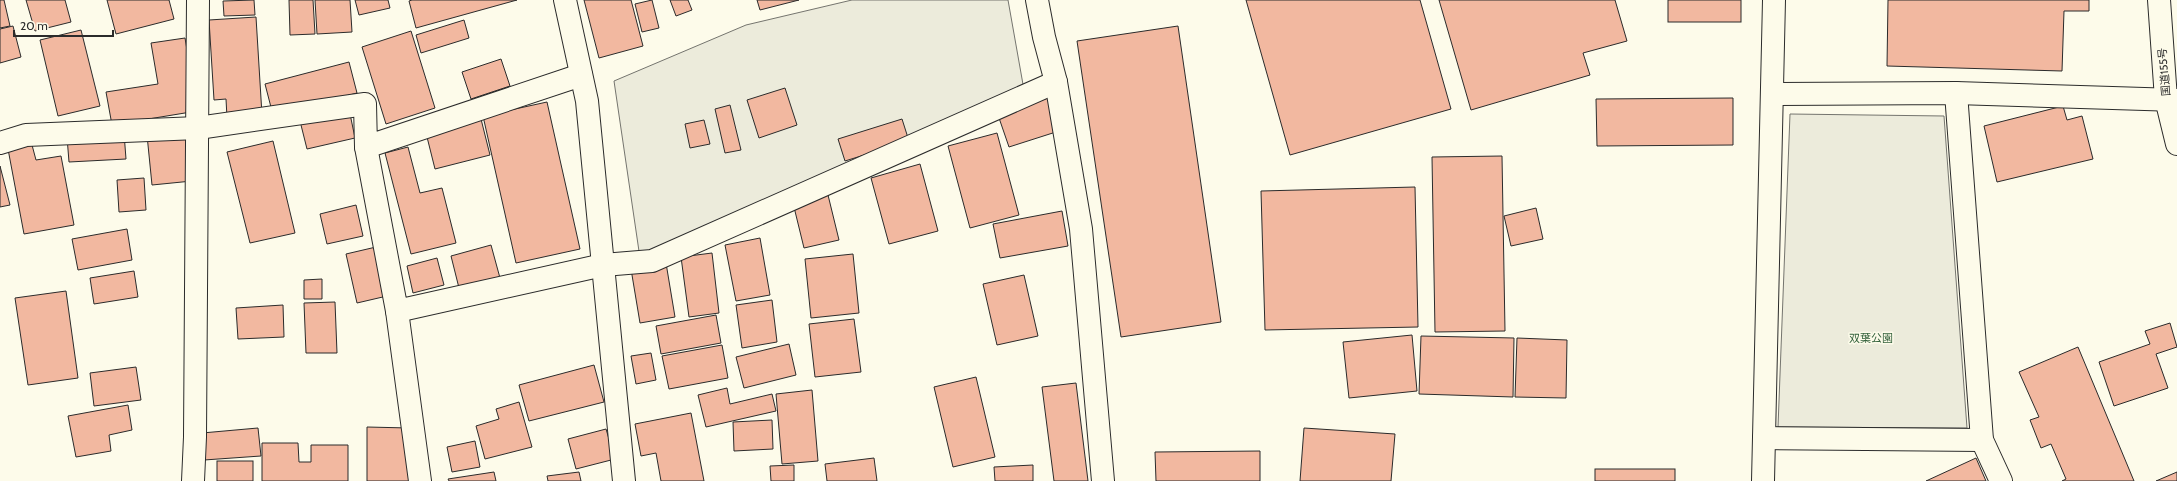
<svg xmlns="http://www.w3.org/2000/svg" width="2177" height="481" font-family="Cabin,'Noto Sans JP',sans-serif">
  <rect width="100%" height="100%" fill="#fdfbea"/>
  <g fill="#ecebdb" stroke="#74746e">
    <polygon points="852,0 1008,0 1024,90 640,258 614,81 746,25"/>
    <polygon points="1790,114 1944,116 1967,428 1778,427"/>
  </g>
  <g fill="#f2b8a0" stroke="#2b2b2b">
    <polygon points="0,0 4,0 10,26 0,28"/>
    <polygon points="26,0 65,0 71,22 35,31"/>
    <polygon points="107,0 169,0 174,19 116,34"/>
    <polygon points="254,0 255,15 224,16 223,1"/>
    <polygon points="289,0 313,0 315,34 290,35"/>
    <polygon points="315,0 350,0 352,32 317,34"/>
    <polygon points="355,0 388,0 390,8 359,15"/>
    <polygon points="412,0 517,0 416,28 409,1"/>
    <polygon points="584,0 631,0 643,46 599,58"/>
    <polygon points="652,0 659,28 642,32 635,4"/>
    <polygon points="670,0 688,0 692,10 676,16"/>
    <polygon points="757,0 799,0 760,10"/>
    <polygon points="1246,0 1420,0 1451,109 1290,155"/>
    <polygon points="1439,0 1615,0 1627,41 1583,53 1590,75 1471,110"/>
    <rect x="1668" y="0" width="73" height="22"/>
    <polygon points="1888,0 2089,0 2089,11 2064,11 2062,71 1887,66"/>
    <polygon points="256,17 262,115 227,118 226,99 214,100 209,20"/>
    <polygon points="464,20 469,38 421,53 416,35"/>
    <polygon points="13,26 21,57 0,63 0,29"/>
    <polygon points="1178,26 1221,322 1121,337 1077,41"/>
    <polygon points="81,30 100,106 58,116 40,40"/>
    <polygon points="411,31 435,108 386,124 362,47"/>
    <polygon points="185,38 197,111 112,125 106,92 158,84 151,43"/>
    <polygon points="501,59 510,86 471,99 462,72"/>
    <polygon points="349,62 357,93 273,115 265,84"/>
    <polygon points="785,88 797,125 759,138 747,100"/>
    <polygon points="1048,98 1059,131 1009,147 998,115"/>
    <polygon points="1733,98 1733,145 1597,146 1596,99"/>
    <polygon points="547,102 580,249 516,263 483,116"/>
    <polygon points="730,105 741,150 725,153 715,109"/>
    <polygon points="2063,106 2067,120 2082,116 2093,159 1997,182 1984,126"/>
    <polygon points="349,109 355,138 307,149 300,121"/>
    <polygon points="481,119 490,155 435,169 426,133"/>
    <polygon points="902,119 909,141 845,161 838,139"/>
    <polygon points="704,120 710,144 690,148 685,124"/>
    <polygon points="187,132 192,181 152,185 147,135"/>
    <polygon points="124,133 126,159 69,162 67,137"/>
    <polygon points="997,133 1019,215 970,228 948,146"/>
    <polygon points="273,141 295,233 250,243 227,152"/>
    <polygon points="32,145 36,160 61,156 74,225 24,234 8,149"/>
    <polygon points="408,147 420,193 442,188 456,243 411,254 385,153"/>
    <polygon points="1502,156 1505,331 1435,332 1432,157"/>
    <polygon points="920,164 938,231 889,244 871,178"/>
    <polygon points="0,166 10,205 0,207"/>
    <polygon points="144,178 146,210 119,212 117,180"/>
    <polygon points="1415,187 1418,327 1265,330 1261,191"/>
    <polygon points="828,195 839,240 804,248 793,203"/>
    <polygon points="356,205 363,236 327,244 320,214"/>
    <polygon points="1536,208 1543,239 1511,246 1504,216"/>
    <polygon points="1062,211 1068,246 1000,258 993,224"/>
    <polygon points="127,229 132,260 78,270 72,239"/>
    <polygon points="760,238 770,295 736,301 725,245"/>
    <polygon points="491,245 500,278 459,288 451,256"/>
    <polygon points="376,247 387,296 357,303 346,254"/>
    <polygon points="712,253 719,313 689,317 681,257"/>
    <polygon points="853,254 859,313 811,318 805,259"/>
    <polygon points="437,258 444,285 413,293 407,266"/>
    <polygon points="666,263 675,317 640,323 631,269"/>
    <polygon points="134,271 138,297 94,304 90,278"/>
    <polygon points="1024,275 1038,336 997,345 983,284"/>
    <polygon points="322,279 322,299 304,299 304,280"/>
    <polygon points="66,291 78,378 28,385 15,298"/>
    <polygon points="772,300 777,342 742,348 736,305"/>
    <polygon points="335,302 337,353 306,353 304,303"/>
    <polygon points="283,305 284,337 238,339 236,308"/>
    <polygon points="716,315 721,343 661,354 656,326"/>
    <polygon points="854,319 861,372 815,377 809,324"/>
    <polygon points="2170,323 2177,347 2156,354 2168,388 2114,406 2099,362 2150,344 2145,331"/>
    <polygon points="1412,335 1417,391 1349,398 1343,342"/>
    <polygon points="1421,336 1514,338 1513,397 1419,394"/>
    <polygon points="1517,338 1567,340 1566,398 1515,397"/>
    <polygon points="789,344 796,375 744,388 736,357"/>
    <polygon points="722,345 728,378 669,389 662,356"/>
    <polygon points="2078,347 2134,481 2062,481 2066,479 2051,444 2041,448 2030,420 2039,417 2019,372"/>
    <polygon points="651,353 656,380 636,384 631,356"/>
    <polygon points="594,365 604,402 529,421 519,385"/>
    <polygon points="136,367 141,400 94,406 90,373"/>
    <polygon points="976,377 995,457 953,467 934,387"/>
    <polygon points="1076,383 1088,481 1054,481 1042,387"/>
    <polygon points="727,388 730,404 772,394 776,411 706,427 698,395"/>
    <polygon points="812,390 818,461 782,464 776,394"/>
    <polygon points="519,402 532,447 485,459 476,426 499,419 496,409"/>
    <polygon points="128,405 132,430 109,435 111,451 76,457 68,416"/>
    <polygon points="691,413 704,481 661,481 656,453 641,456 635,424"/>
    <polygon points="772,420 773,449 734,451 733,422"/>
    <polygon points="367,427 409,428 409,481 367,481"/>
    <polygon points="258,428 261,456 204,460 202,433"/>
    <polygon points="1304,428 1395,434 1391,481 1300,481"/>
    <polygon points="606,429 615,459 576,469 568,439"/>
    <polygon points="475,441 480,467 452,472 447,447"/>
    <polygon points="262,443 298,443 299,462 311,462 311,445 348,445 348,481 262,481"/>
    <polygon points="1260,451 1260,481 1156,481 1155,452"/>
    <polygon points="874,458 877,481 827,481 825,464"/>
    <polygon points="1976,458 1986,481 1926,481"/>
    <rect x="217" y="461" width="36" height="20"/>
    <polygon points="794,465 794,481 771,481 770,466"/>
    <polygon points="1033,465 1033,481 995,481 994,467"/>
    <rect x="1595" y="469" width="80" height="12"/>
    <polygon points="494,472 496,481 449,481 448,479"/>
    <polygon points="579,472 581,481 548,481 547,476"/>
    <polygon points="2177,472 2177,481 2156,481"/>
  </g>
  <g fill="none" stroke-linecap="round" stroke-linejoin="round">
    <g stroke="#2b2b2b" stroke-width="24">
      <g id="minor">
        <polyline points="565,0 587,101 624,481"/>
        <polyline points="1037,0 1044,37 1056,82 1081,229 1103,481"/>
        <polyline points="1956,93 1982,440 2001,481"/>
        <polyline points="1773,94 1956,93 2177,100"/>
        <polyline points="0,143 26,135 198,128 365,104 366,147 581,75"/>
        <polyline points="366,147 397,311 603,265 652,261 1056,82"/>
        <polyline points="397,311 420,481"/>
        <polyline points="1764,438 1982,440"/>
        <polyline points="193,481 195,437 198,0"/>
        <polyline points="1763,481 1774,0"/>
      </g>
    </g>
    <g stroke="#2b2b2b" stroke-width="24">
      <polyline id="trunk" points="2159,0 2166,99 2177,144"/>
    </g>
    <use href="#minor" stroke="#fdfbea" stroke-width="22"/>
    <use href="#trunk" stroke="#fdfbea" stroke-width="22"/>
  </g>
  <g text-anchor="middle" stroke-width="3" stroke-linejoin="round" paint-order="stroke">
    <g font-size="11" fill="#2b2b2b" stroke="#fdfbea">
      <text transform="translate(2164 72) rotate(-95)" y="4">国道155号</text>
    </g>
    <g font-size="11" fill="#34623c" stroke="#fdfbea">
      <text x="1871" y="342">双葉公園</text>
    </g>
  </g>
  <path d="M14 30v6h99v-6" fill="none" stroke="#2b2b2b" stroke-width="2"/>
  <text x="20" y="30" font-size="12" fill="#2b2b2b" stroke="#fdfbea" stroke-width="3" paint-order="stroke">20 m</text>
</svg>
